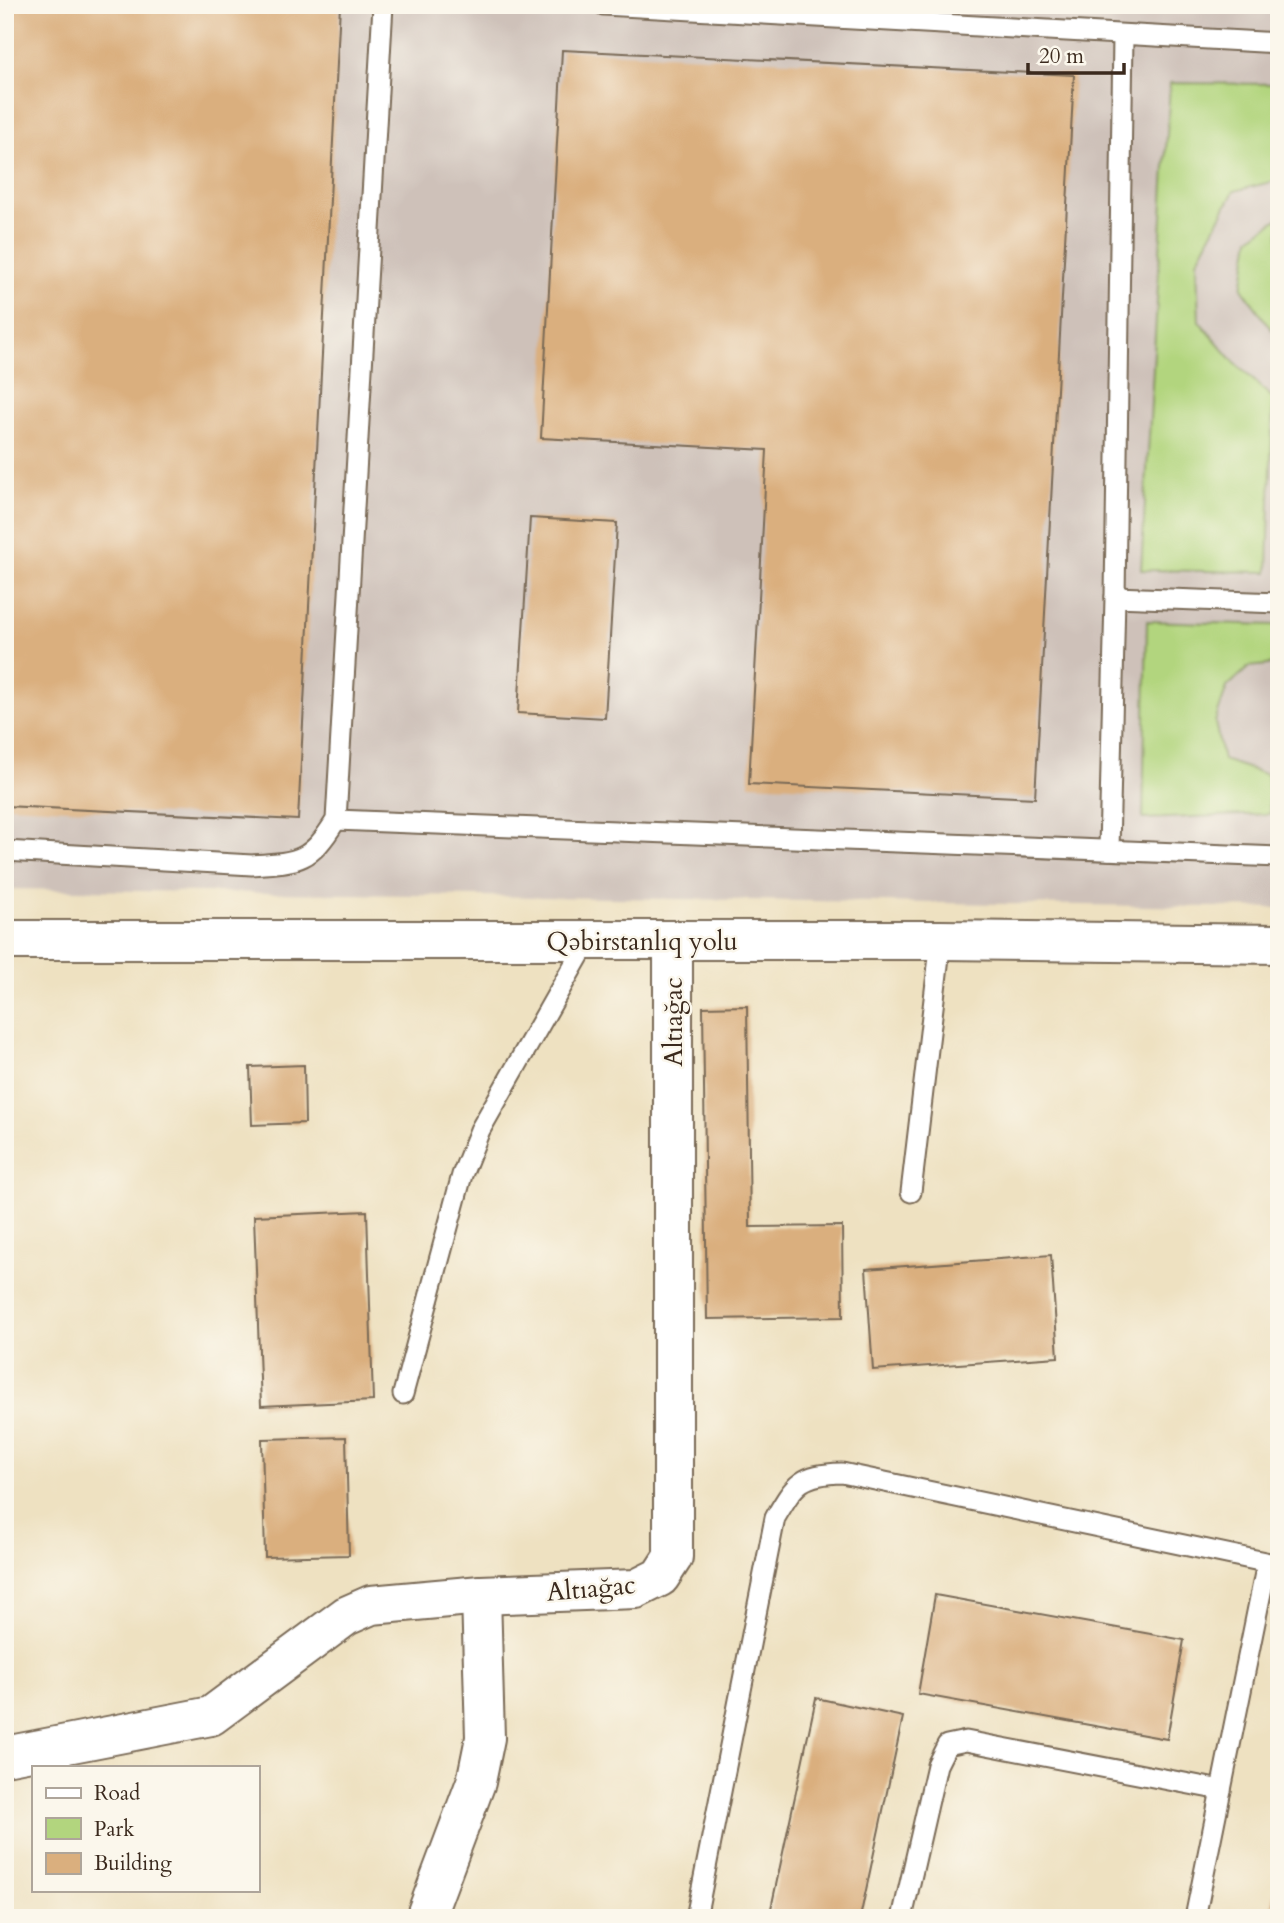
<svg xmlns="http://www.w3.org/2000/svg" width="1284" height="1923" font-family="Cardo,serif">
  <rect width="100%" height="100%" fill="#fbf7ec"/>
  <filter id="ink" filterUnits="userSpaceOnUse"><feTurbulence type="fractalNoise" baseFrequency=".0143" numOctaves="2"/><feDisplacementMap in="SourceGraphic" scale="14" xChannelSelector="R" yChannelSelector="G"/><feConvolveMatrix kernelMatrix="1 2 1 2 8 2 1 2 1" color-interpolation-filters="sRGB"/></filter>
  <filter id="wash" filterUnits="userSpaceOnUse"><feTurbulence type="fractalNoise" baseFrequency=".00686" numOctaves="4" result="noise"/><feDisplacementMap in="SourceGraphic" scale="28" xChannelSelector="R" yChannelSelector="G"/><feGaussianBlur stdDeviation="1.57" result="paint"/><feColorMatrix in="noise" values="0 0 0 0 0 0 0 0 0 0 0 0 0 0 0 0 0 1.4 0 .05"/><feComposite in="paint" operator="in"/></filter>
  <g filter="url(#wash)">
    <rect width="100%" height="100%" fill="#eee1c1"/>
    <polygon fill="#cec1b9" points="5,5 1279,5 1279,908 5,889"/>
    <g fill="#b2d57e" stroke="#76804e" stroke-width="2">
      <polygon points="1170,83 1279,84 1279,180 1234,191 1197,261 1199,321 1235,363 1273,398 1268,572 1141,570"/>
      <polygon points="1279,218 1279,330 1271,329 1242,288 1250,238"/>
      <polygon points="1147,621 1275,625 1276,664 1249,667 1227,687 1215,722 1223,760 1268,775 1270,814 1143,819"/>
    </g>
    <g id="blocks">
      <g fill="#daaf7e">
        <polygon points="5,5 340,5 298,820 5,806"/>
        <polygon points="562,50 1074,75 1035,798 749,784 767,450 541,438"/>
        <polygon points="530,518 617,523 605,718 518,713"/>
        <polygon points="747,1006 750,1227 842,1226 843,1317 707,1319 703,1007"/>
        <polygon points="304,1065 305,1123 252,1125 250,1067"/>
        <polygon points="367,1211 373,1401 261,1406 254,1216"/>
        <polygon points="1051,1255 1058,1357 873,1370 866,1269"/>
        <polygon points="346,1437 349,1555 265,1557 262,1439"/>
        <polygon points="935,1595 1184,1640 1167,1739 918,1694"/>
        <polygon points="816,1698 903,1717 860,1918 769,1918"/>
        <polygon points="1278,1877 1279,1918 1269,1918"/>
      </g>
    </g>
  </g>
  <g filter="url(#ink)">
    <use href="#blocks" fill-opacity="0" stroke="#7a6a57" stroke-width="2"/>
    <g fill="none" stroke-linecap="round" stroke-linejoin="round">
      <g stroke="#7a6a57" stroke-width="23">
        <g id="lane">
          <polyline points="604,5 1279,43"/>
          <polyline points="1115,597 1123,36"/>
          <polyline points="336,820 1279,857"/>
          <polyline points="1109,850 1115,597 1279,603"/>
          <path d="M5 851 252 865C299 862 310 862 336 820L383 5"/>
          <polyline points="911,1192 941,940"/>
          <polyline points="403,1394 462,1175 480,1130 587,942"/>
          <path d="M696 1918 775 1518C795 1484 800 1474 842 1473L1279 1565"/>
          <polyline points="902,1918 937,1765 947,1745 966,1741 1221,1790"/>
          <polyline points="1195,1918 1267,1563"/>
        </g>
      </g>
      <g stroke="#7a6a57" stroke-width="42">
        <g id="street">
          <polyline points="5,940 941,940 1279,944"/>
          <polyline points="5,1756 211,1716 346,1616 371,1605 481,1595 636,1589 660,1577 673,1557 673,941"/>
          <polyline points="425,1918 476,1782 485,1738 481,1595"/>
        </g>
      </g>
      <polyline stroke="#7a6a57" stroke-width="4.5" stroke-dasharray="2 5" stroke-linecap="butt" points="1274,1537 1279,1518"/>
      <use href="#lane" stroke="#fff" stroke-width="19"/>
      <use href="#street" stroke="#fff" stroke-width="38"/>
    </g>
  </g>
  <g text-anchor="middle" stroke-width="5" stroke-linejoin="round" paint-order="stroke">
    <g font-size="26" fill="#3b2a1e" stroke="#fbf7ec">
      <text x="642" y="950">Qəbirstanlıq yolu</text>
      <text transform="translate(673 1022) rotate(-90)" y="9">Altıağac</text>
      <text transform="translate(591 1588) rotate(-5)" y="9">Altıağac</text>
    </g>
  </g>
  <rect width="1284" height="1923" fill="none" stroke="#fbf7ec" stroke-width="28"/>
  <rect x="32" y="1766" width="228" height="126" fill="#fbf7ec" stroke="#aea59a" stroke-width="2"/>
  <rect x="46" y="1788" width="35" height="10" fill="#ffffff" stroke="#aea59a" stroke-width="2"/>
  <text x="94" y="1800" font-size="21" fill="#3b2a1e">Road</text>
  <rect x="46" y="1818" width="35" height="21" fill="#b2d57e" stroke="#aea59a" stroke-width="2"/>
  <text x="94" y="1836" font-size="21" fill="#3b2a1e">Park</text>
  <rect x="46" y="1853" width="35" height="21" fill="#daaf7e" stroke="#aea59a" stroke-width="2"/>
  <text x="94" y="1870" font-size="21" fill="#3b2a1e">Building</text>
  <path d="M1028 63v10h96v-10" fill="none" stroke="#3b2a1e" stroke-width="3.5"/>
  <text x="1039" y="63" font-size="21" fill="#3b2a1e" stroke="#fbf7ec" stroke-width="5" paint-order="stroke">20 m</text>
</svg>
